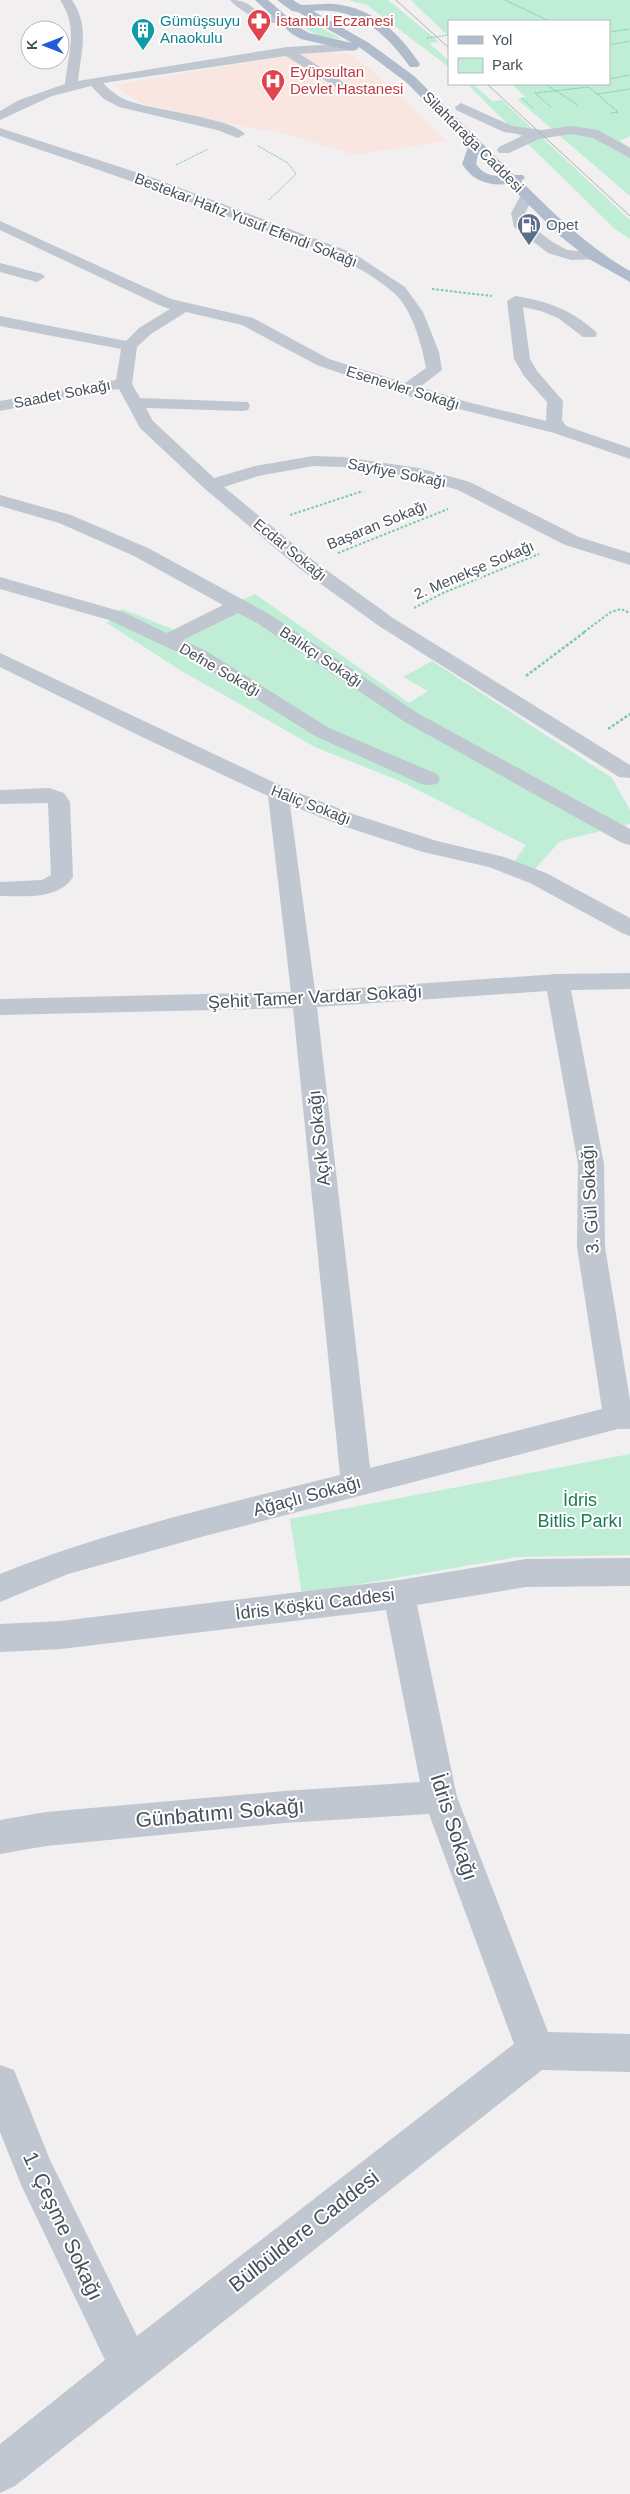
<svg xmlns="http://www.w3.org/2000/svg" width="630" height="2494" font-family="Helvetica,sans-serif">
  <rect width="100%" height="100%" fill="#f1efef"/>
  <polygon fill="#fae6e1" points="319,51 353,55 384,81 447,141 351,155 340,150 269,129 263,131 144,104 135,100 115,85"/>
  <g fill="#bfedd6">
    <polygon points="348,0 388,0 439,42 429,43 449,61 449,67 367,5"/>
    <polygon points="411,0 630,0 630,136 620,141 630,148 630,196 517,99 526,97 512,84 609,84 609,21 449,21 449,37"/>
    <path d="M299 16 342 39C326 37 304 36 299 16Z"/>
    <polygon points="467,84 473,84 492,101 502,100 630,220 630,239 615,229"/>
    <polygon points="255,594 409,703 428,691 403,677 432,661 612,778 630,810 630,824 560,841 526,879 507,872 526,845 400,781 315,747 180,670 107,623 122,609 175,630"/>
    <polygon points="630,1454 630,1555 517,1557 302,1594 290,1519"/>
  </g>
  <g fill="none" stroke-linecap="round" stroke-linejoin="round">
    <g stroke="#79c9ab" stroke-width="1" stroke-dasharray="2 1" stroke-linecap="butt">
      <polyline points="505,0 549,21"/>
      <polyline points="609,32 630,29"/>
      <polyline points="427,38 449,35"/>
      <polyline points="609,45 630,41"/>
      <polyline points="609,79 630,75"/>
      <polyline points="545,84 578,105"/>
      <polyline points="598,94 630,89"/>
      <polyline points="522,98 533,108"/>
      <polyline points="551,107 535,93 589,87 618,112 611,113"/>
      <polyline points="258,146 288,163 296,174 269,200"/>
      <polyline points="176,165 208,149"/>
    </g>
    <g stroke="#79c9ab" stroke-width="2" stroke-dasharray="2.5 2" stroke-linecap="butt">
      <polyline points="432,289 492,296"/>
      <polyline points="290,515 363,491"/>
      <polyline points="338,553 448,509"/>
      <polyline points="414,608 443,593 539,554"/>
      <polyline points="584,632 611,612 621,609 630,613"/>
    </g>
    <g stroke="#79c9ab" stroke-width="2.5" stroke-dasharray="3 2" stroke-linecap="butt">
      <polyline points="526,676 586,631"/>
      <polyline points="608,729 630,714"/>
    </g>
    <g fill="#c0c7d0" fill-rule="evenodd">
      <path d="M60 0H72C90 26 81 52 78 81L287 47 353 43 359 47 357 50 300 54 355 90 353 93H345L286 56 103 83C111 91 118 97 129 101 152 110 232 118 245 134L238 138 217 130 119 107 104 99 91 86 52 96 0 120V111L19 100 65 84C68 54 79 27 60 0Z"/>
      <path d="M230 0C252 0 250 10 266 15 274 17 283 13 289 19 275 32 240 12 230 0Z"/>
      <polygon points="461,103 512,126 542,130 571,126 598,130 630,148 630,158 593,138 571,134 539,139 509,153 499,153 497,150 499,147 524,135 504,132 456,110 455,107"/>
      <path d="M0 128 151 177 353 253 405 287 423 312 439 352 442 370 420 387 467 402 546 421 547 402 524 376 514 359 507 301 515 296C547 301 570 309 595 331L597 334 595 337H583L558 318 541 311 523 307 530 359 537 371 563 401 562 420 566 426 630 448V459L554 433 400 394 317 365 242 325 186 312 151 334 137 347 132 384 140 398 248 402 250 406 248 410 242 411 146 408 153 421 214 478 255 466 313 456 343 457 419 468 470 482 579 537 630 553V565L565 545 458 490 417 478 343 467 313 466 258 476 224 487 314 561 393 618 630 765V778L619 777 379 626 300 569 205 489 140 428 119 389 100 391 0 411V401L116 380 121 349 0 326V316L126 341 139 328 170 309 161 306 0 230V221L171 299 253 318 329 359 405 383 426 368C422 345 412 309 394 293 354 258 302 244 254 226 170 194 85 165 0 136Z"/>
      <polygon points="527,192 534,196 525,213 526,222 551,241 567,250 599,253 601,256 599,259 571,260 548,253 514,227 511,213 522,193"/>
      <polygon points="0,263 42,274 45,277 37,282 0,272"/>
      <polygon points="0,495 71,515 148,548 271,615 419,714 630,829 630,845 622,843 405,722 257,623 238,613 183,640 206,651 329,728 437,774 440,779 437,784 429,785 421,784 315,736 192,659 109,620 0,589 0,577 123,612 167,633 223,605 134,556 59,523 0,506"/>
      <path d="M0 653 286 788 356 815 437 841 504 857 546 873 630 918V936L622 933 530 883 489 867 423 852 340 825 290 805 315 991 557 974 630 973V989L571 990 604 1164 605 1247 630 1400V1429H618L205 1536 68 1574 0 1602V1574C109 1530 226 1504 340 1475L293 1008 0 1015V999L291 992 268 796 142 737 0 667ZM547 991 578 1164 577 1247 602 1409 370 1468 317 1007Z"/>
      <path d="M49 788 64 793 70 802 73 877C58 900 25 896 0 896V882L42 880 51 875 48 803 0 804V790Z"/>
      <polygon points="630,1558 630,1586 526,1587 417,1605 457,1797 548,2032 630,2034 630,2072 542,2070 15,2486 0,2493 0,2444 105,2360 22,2187 0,2132 0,2065 14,2070 50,2160 137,2336 514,2044 429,1814 284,1823 46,1846 0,1854 0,1820 46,1812 284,1791 420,1782 386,1610 61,1649 0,1652 0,1624 61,1621 399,1580 526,1559"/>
    </g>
    <path fill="#b0bbcc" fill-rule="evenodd" d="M255 0H268L300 28 309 33 352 43 298 12 292 11 277 0C282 0 288 0 293 0 297 2 299 5 303 5 314 5 324 3 334 4 374 8 399 33 420 64L418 67H410C386 33 357 7 313 11L369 43 414 76 514 175H523L525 178 521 181C556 216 587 246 630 271V282L589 259 560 236 508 184C488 186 473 181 462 164L469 145 406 82 359 47 353 51 301 39 292 34ZM478 154 500 176C490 176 482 173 476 164Z"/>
    <g stroke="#b1b3b9" stroke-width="1">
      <polyline points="396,0 449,48"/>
      <polyline points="487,84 630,216"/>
    </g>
  </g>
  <defs>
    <g id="pharmacy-pin" transform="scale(1.25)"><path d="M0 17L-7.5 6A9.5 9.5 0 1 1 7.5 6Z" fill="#e0444e" stroke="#fff"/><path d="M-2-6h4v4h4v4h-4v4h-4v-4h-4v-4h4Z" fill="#fff"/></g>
    <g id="building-pin" transform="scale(1.25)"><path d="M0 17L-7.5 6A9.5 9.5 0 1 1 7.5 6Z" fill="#0f9aa8" stroke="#fff"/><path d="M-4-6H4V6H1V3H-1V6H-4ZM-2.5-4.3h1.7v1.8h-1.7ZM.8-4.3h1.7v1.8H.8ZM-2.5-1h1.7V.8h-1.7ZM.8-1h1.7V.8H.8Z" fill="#fff"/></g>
    <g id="hospital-pin" transform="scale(1.25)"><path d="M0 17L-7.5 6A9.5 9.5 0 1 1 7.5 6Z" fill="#e0444e" stroke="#fff"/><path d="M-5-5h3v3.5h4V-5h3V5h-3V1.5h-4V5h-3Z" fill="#fff"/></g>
    <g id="fuel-pin" transform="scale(1.25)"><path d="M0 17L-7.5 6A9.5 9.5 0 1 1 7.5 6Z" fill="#5c6f8a" stroke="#fff"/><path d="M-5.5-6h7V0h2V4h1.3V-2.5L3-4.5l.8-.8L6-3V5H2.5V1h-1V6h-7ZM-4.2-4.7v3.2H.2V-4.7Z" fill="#fff"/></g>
  </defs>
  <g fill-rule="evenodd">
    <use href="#pharmacy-pin" x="259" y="21"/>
    <use href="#building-pin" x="143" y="30"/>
    <use href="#hospital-pin" x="273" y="81"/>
    <use href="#fuel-pin" x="529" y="225"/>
  </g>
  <g text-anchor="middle" stroke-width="4" stroke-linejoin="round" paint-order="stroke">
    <g font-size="15" fill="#0d838f" stroke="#fff" text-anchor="start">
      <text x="160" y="26">Gümüşsuyu<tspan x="160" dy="17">Anaokulu</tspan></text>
    </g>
    <g font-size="15" fill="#be3a42" stroke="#fff" text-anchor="start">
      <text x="276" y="26">İstanbul Eczanesi</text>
      <text x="290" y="77">Eyüpsultan<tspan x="290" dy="17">Devlet Hastanesi</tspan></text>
    </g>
    <g font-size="15" fill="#48505b" stroke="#fff">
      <text transform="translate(473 142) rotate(45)" y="5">Silahtarağa Caddesi</text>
      <text transform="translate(246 220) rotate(21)" y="5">Bestekar Hafız Yusuf Efendi Sokağı</text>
      <text transform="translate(403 388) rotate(17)" y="5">Esenevler Sokağı</text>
      <text transform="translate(62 394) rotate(-11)" y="5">Saadet Sokağı</text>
      <text transform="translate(397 473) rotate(11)" y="5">Sayfiye Sokağı</text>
      <text transform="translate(377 525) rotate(-22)" y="5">Başaran Sokağı</text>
      <text transform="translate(290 550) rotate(39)" y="5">Ecdat Sokağı</text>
      <text transform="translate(474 570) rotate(-23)" y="5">2. Menekşe Sokağı</text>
      <text transform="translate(321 657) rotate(34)" y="5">Balıkçı Sokağı</text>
      <text transform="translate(220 670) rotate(30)" y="5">Defne Sokağı</text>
      <text transform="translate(311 805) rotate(21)" y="5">Haliç Sokağı</text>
    </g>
    <g font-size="15" fill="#4e5e75" stroke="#fff" text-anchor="start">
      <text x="546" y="230">Opet</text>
    </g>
    <g font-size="18" fill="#48505b" stroke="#fff">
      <text transform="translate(315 997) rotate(-3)" y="6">Şehit Tamer Vardar Sokağı</text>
      <text transform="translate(319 1138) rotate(-96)" y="6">Açık Sokağı</text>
      <text transform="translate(590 1199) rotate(-93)" y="6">3. Gül Sokağı</text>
      <text transform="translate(307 1496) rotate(-15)" y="6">Ağaçlı Sokağı</text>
      <text transform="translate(315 1604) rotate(-7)" y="6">İdris Köşkü Caddesi</text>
    </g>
    <g font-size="18" fill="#1c7a56" stroke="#fff">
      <text x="580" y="1506">İdris<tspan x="580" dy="21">Bitlis Parkı</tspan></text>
    </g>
    <g font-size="21" fill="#48505b" stroke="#fff">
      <text transform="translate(220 1813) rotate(-5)" y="7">Günbatımı Sokağı</text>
      <text transform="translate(454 1827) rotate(72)" y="7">İdris Sokağı</text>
      <text transform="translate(63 2226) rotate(65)" y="7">1. Çeşme Sokağı</text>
      <text transform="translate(304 2231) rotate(-38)" y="7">Bülbüldere Caddesi</text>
    </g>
  </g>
  <rect x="448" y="20" width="162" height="65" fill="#ffffff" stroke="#b6b9bd"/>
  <rect x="458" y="36" width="25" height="8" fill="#b0bbcc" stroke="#b6b9bd"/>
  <text x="492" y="45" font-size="15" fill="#48505b">Yol</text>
  <rect x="458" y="58" width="25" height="15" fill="#bfedd6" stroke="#b6b9bd"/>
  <text x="492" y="70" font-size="15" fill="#48505b">Park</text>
  <g transform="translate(45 45) rotate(270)"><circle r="24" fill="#ffffff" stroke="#b6b9bd"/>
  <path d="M0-4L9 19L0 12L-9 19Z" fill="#225cd8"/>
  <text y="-8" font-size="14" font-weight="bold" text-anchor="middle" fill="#48505b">K</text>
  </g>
</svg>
